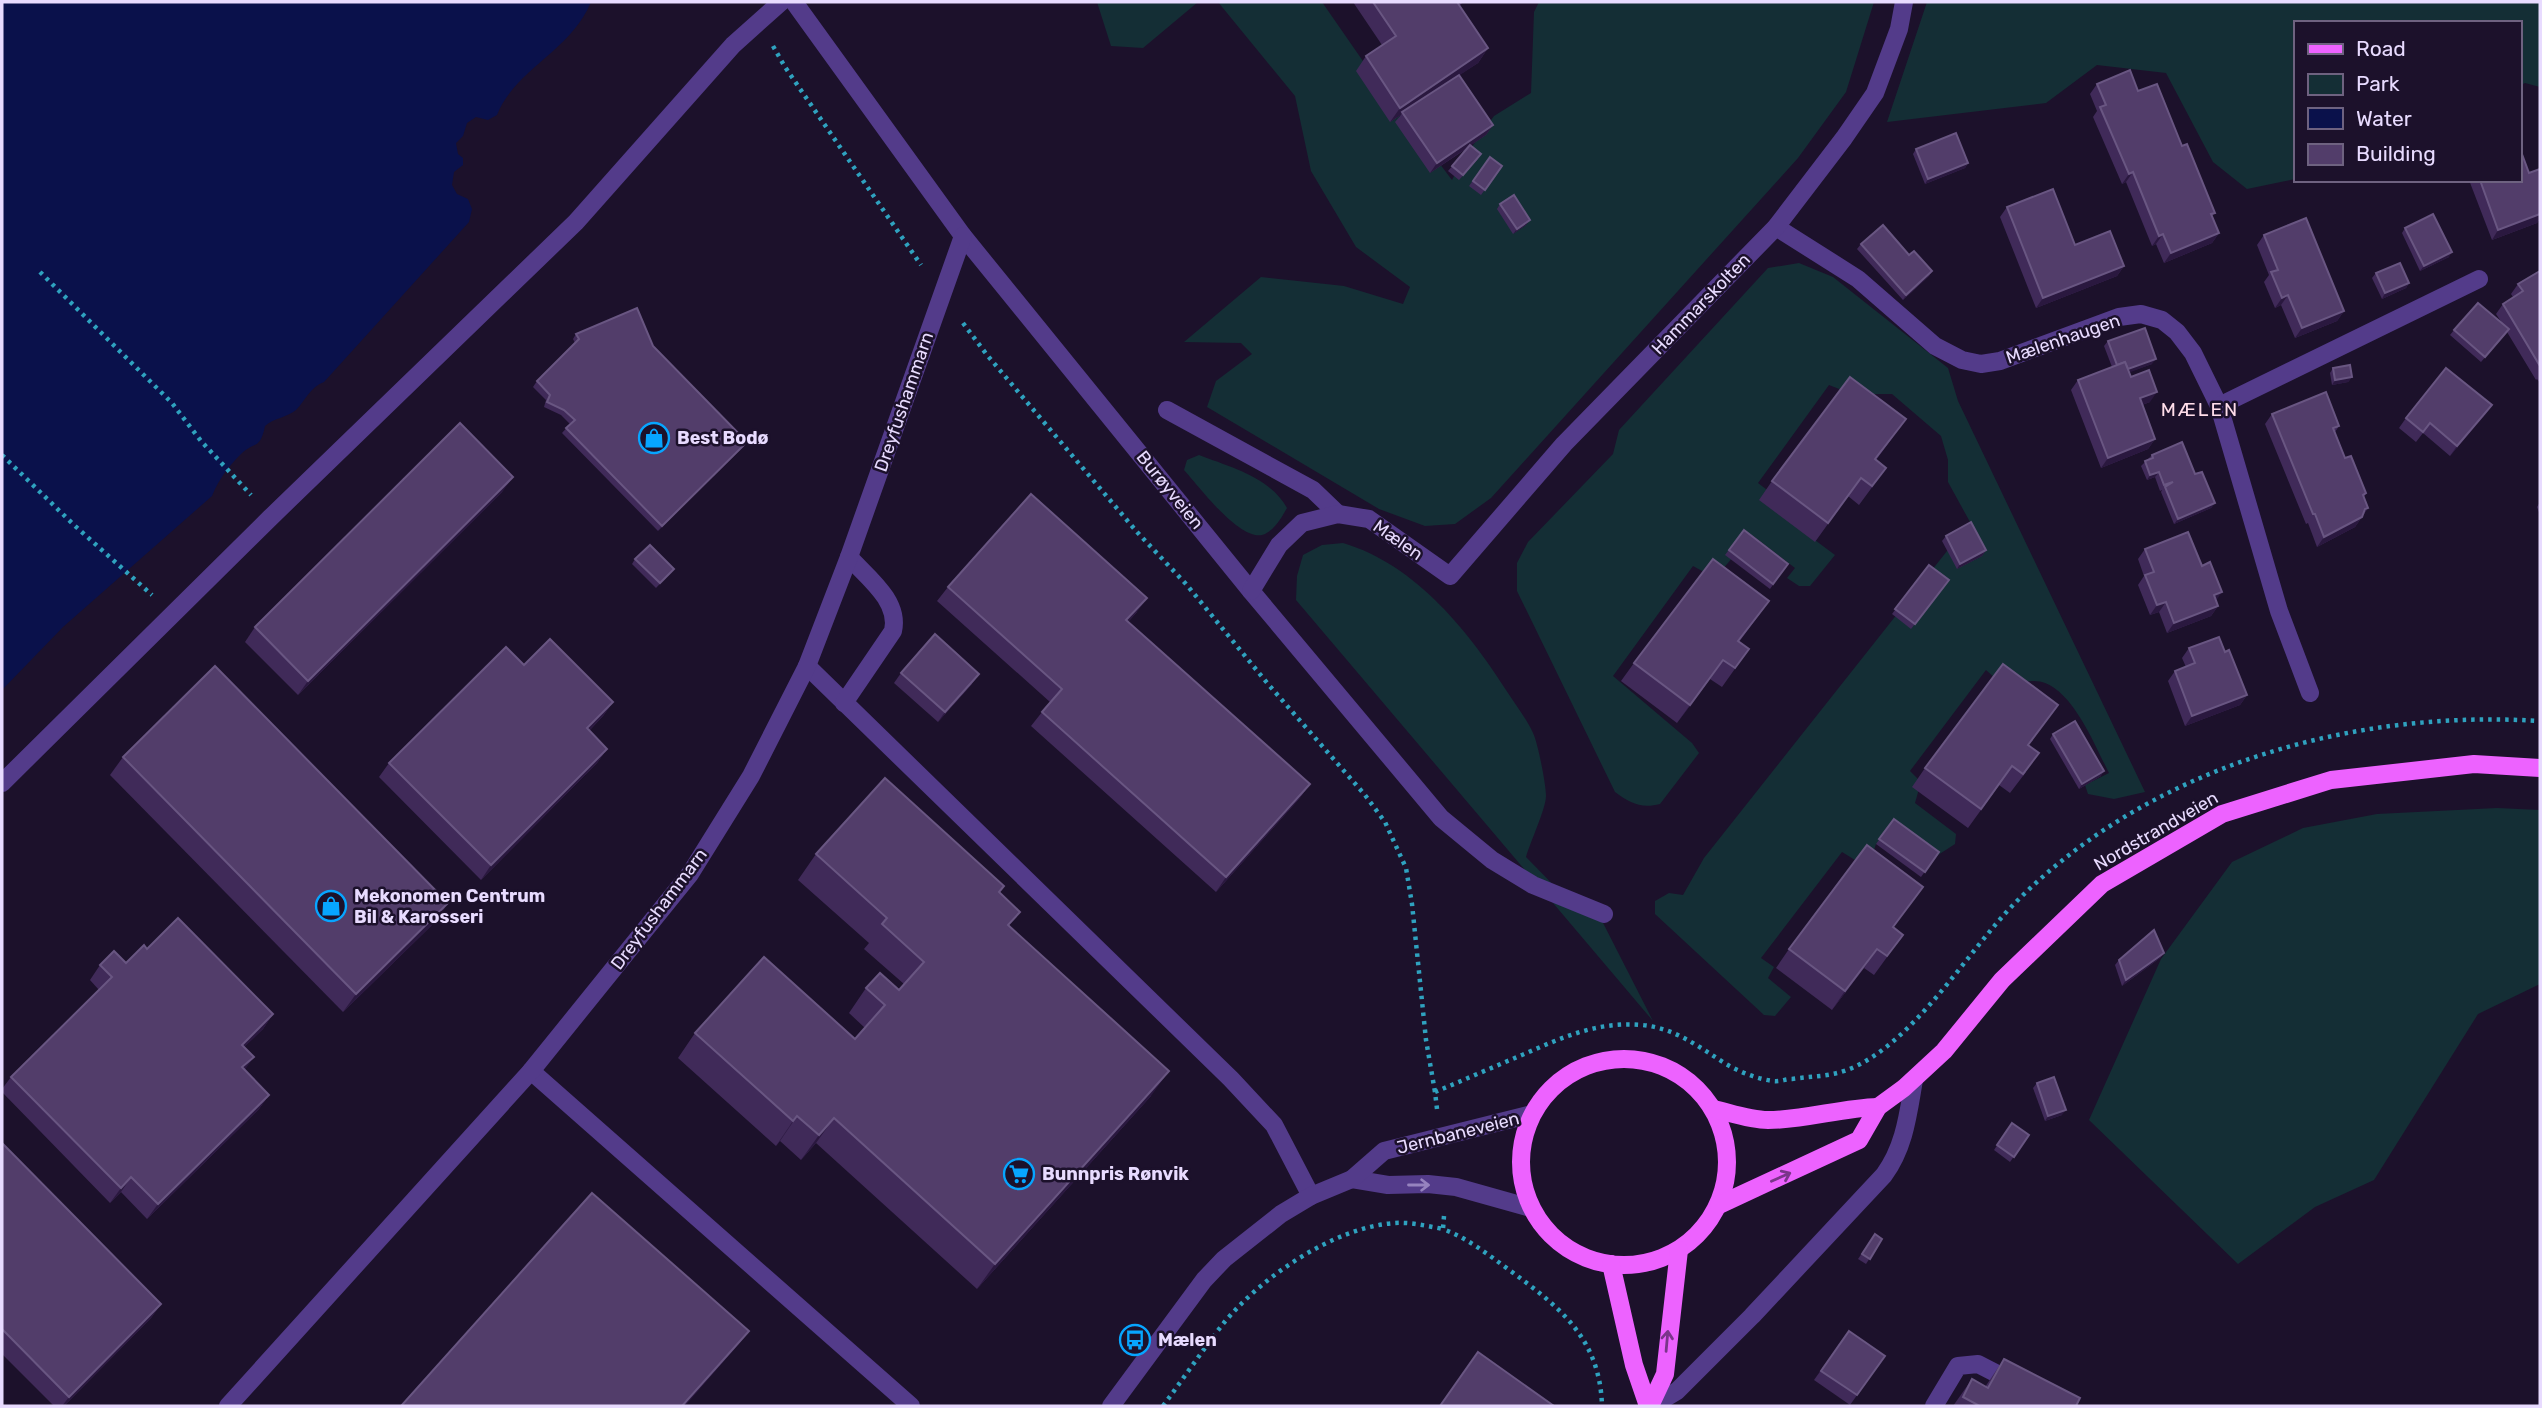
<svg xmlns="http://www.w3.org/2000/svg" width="2542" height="1408" font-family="Rubik,sans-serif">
  <rect width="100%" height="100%" fill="#1c112b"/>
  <g fill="#142e35">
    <polygon points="1097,2 1198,2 1143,48 1111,46"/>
    <polygon points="1218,2 1322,2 1374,77 1452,180 1463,159 1494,116 1531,93 1534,12 1539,2 1874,2 1846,92 1798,158 1491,498 1455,524 1425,526 1379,509 1207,407 1216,381 1252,354 1241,343 1184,342 1261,277 1344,286 1403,304 1410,287 1356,247 1311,171 1295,96"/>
    <polygon points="1927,2 2540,2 2540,87 2525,83 2519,86 2519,23 2295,23 2295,179 2247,189 2213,162 2166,73 2097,65 2046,103 1887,122"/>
    <path d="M1799 263 1833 277 1948 368 1958 401 2145 792 2114 799 2088 794 2085 785 2109 773C2095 746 2070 681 2034 681 2026 680 2015 686 2007 689L1986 670 1910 771 1921 782 1915 803 1956 834 1955 844 1935 857 1876 844 1868 868 1842 852 1761 958 1774 967 1768 978 1791 997 1775 1016 1764 1015 1655 914V901L1669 893 1683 895 1704 858 1970 522 1948 482V460L1941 436 1892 394H1852L1829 385 1758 483 1775 496 1768 505 1835 555 1810 586H1799L1787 578 1795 568 1752 535 1715 578 1693 566 1613 676 1692 743 1699 753 1660 804C1641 809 1630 803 1615 792L1517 591V563L1528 542 1613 454 1619 430 1768 268Z"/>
    <path d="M1199 455C1230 467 1270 477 1287 508 1282 517 1275 529 1265 534 1242 545 1198 485 1184 470L1187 460Z"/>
    <path d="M1343 543C1417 565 1470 633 1510 696 1518 708 1527 720 1533 733 1538 743 1546 785 1546 796 1546 808 1530 843 1526 857L1574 906 1600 917 1653 1021 1296 600 1297 576 1303 555 1322 545Z"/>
    <polygon points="2497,808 2540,810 2540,984 2478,1014 2374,1180 2315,1207 2238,1264 2089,1120 2161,959 2232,862 2303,828 2377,814"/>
  </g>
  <path fill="#0a114b" d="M2 2H591C570 52 516 68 497 115L488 120 476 117 467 123 463 136 456 143 458 154 463 158V165L454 172 452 185 457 194 468 199 472 209 469 222 324 382C310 387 305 401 296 410 288 417 274 418 265 426 260 450 255 441 241 454 228 467 219 479 212 496L63 627 2 690Z"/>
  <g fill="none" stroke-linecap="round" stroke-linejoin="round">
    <g stroke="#2fa2bf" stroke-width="4.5" stroke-dasharray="3.5 5" stroke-linecap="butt">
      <polyline points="773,46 785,67 921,265"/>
      <polyline points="40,272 172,403 201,441 251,495"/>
      <polyline points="963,323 987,355 1137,532 1186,584 1268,684 1365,795 1385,822 1406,868 1412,904 1426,1040 1435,1092"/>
      <polyline points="2,455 74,525 152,595"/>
      <path d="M1437 1109 1435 1092C1464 1080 1493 1067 1522 1055 1561 1038 1597 1021 1642 1025 1675 1028 1699 1047 1726 1064 1740 1072 1757 1079 1773 1081 1780 1082 1785 1079 1792 1079 1811 1076 1828 1077 1847 1070 1913 1045 1966 953 2015 903 2150 766 2352 709 2540 721"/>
      <path d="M1444 1216 1443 1229C1467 1238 1486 1253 1508 1269 1558 1306 1600 1337 1602 1406"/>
      <path d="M1163 1406C1183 1379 1202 1351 1223 1324 1261 1277 1334 1227 1395 1223 1411 1222 1427 1226 1443 1229"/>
    </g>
    <g stroke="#533b8a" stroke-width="18">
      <polyline points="794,2 963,236 1251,591 1441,818 1492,860 1533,885 1604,914"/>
      <polyline points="1776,227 1858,279 1935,346 1962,360 1981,364 2000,361 2119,317 2141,314 2162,320 2177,332 2193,353 2219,406 2279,611 2310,693"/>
      <polyline points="2219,406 2479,279"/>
      <polyline points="1167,410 1313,490 1338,514"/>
      <polyline points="1251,591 1279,545 1302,523 1338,514 1369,519 1450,576 1564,444 1776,227 1844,138 1875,93 1899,29 1904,2"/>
      <polyline points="807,666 1231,1079 1274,1125 1311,1196"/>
      <path d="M844 703 893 631C900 601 867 577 849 557"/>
      <polyline points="2,783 270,518 576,222 733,45 781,2"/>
      <polyline points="531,1071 911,1406"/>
      <polyline points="1352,1179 1388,1185 1428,1184 1456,1187 1531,1208"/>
      <polyline points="228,1406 531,1071 690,874 751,776 807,666 849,557 963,236"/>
      <polyline points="1111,1406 1204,1280 1224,1259 1281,1214 1311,1196 1352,1179 1384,1151 1532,1114"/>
      <path d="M1652 1406 1677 1391 1752 1316 1884 1175C1905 1146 1908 1114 1914 1080"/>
      <polyline points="1934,1406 1958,1366 1978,1364 2013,1382"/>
    </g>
    <g stroke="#ed62ff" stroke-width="18">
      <circle cx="1624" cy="1162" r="103"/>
      <path d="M1714 1109C1731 1113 1750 1120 1768 1120 1805 1120 1841 1108 1878 1107"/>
      <polyline points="1719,1205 1859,1140 1878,1107 1904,1088 1944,1051 2002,980 2102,884 2222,814 2331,780 2474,764 2540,768"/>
      <polyline points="1611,1264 1634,1365 1648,1406"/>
      <polyline points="1650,1406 1665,1374 1679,1250"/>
    </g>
  </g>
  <g fill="#402a59">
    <polygon points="1353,2 1463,2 1459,6 1488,48 1478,63 1459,75 1493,125 1486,135 1471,145 1478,159 1459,180 1448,171 1469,147 1430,173 1395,122 1401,115 1390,122 1356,71 1366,56 1382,45"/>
    <polygon points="2097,84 2138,91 2215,213 2212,216 2219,233 2212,243 2164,263 2156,244 2152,246 2126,182 2122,184 2093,117 2097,111 2090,94"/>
    <polygon points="1916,149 1968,163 1965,168 1925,184 1913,154"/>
    <polygon points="1490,157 1502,166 1481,195 1469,186"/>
    <polygon points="2540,169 2540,218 2537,223 2492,240 2469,180 2519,180 2529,173"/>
    <polygon points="1500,204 1526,225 1513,234 1497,209"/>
    <polygon points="2007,207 2075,245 2124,266 2117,276 2036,308 2000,217"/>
    <polygon points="2405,228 2449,257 2420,271 2402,233"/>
    <polygon points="2264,235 2344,311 2337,321 2295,338 2281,305 2275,308 2264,282 2269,275 2257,245"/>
    <polygon points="1861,244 1909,255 1932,271 1929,276 1903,300 1857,249"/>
    <polygon points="2540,271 2540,383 2537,379 2536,380 2507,332 2481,362 2450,335 2454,330 2502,323 2496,314 2503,304 2513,297 2511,294 2518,284"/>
    <polygon points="2376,273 2409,283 2406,288 2382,299 2372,278"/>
    <polygon points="576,334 653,346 747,442 743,447 658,531 562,433 570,424 561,415 544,407 546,400 533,387 537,381 575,343 573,339"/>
    <polygon points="2108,341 2152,364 2129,372 2131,377 2150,402 2142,405 2155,439 2148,449 2101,468 2071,390 2078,380 2112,367 2104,346"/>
    <polygon points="2333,368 2352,377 2348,382 2332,385 2330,373"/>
    <polygon points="2492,405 2450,456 2423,433 2416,442 2399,428 2406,418"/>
    <polygon points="2272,414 2339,426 2335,432 2345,458 2366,493 2364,497 2368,508 2355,527 2317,547 2308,523 2306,524 2265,424"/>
    <polygon points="1893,437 1876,460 1873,486 1859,505 1848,496 1815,542 1759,500 1772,481"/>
    <polygon points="2152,455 2195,474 2215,503 2211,508 2174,524 2161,492 2162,490 2160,491 2155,477 2147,480 2141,466"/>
    <polygon points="503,491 298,695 245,642 255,627"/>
    <polygon points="2540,502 2540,515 2537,507"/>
    <polygon points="1744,530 1788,564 1770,589 1725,555"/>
    <polygon points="1946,536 1986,550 1982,556 1957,569 1942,541"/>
    <polygon points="2145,549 2218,606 2211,616 2167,633 2159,612 2150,615 2138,585 2144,576 2138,559"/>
    <polygon points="635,559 674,569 656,588 632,564"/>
    <polygon points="1929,565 1949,580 1911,629 1892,614"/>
    <polygon points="948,587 1137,612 1128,622 1310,784 1299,799 1216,892 1031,726 1050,702 937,601"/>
    <polygon points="1769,601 1739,642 1749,649 1722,687 1710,679 1677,723 1621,681 1634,663"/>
    <polygon points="2189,648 2225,652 2247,695 2240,705 2185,726 2168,681 2175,671 2186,667 2182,658"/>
    <polygon points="524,665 613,702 603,716 589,731 607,749 597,763 481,880 379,777 389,763"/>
    <polygon points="901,673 972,684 938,722 894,683"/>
    <polygon points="2045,723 2028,745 2026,772 2010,793 1999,785 1968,828 1912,787 1925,768"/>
    <polygon points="2053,734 2101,776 2079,789 2050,739"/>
    <polygon points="123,757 448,903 435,922 343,1012 110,775"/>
    <polygon points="1894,819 1939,852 1921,877 1876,844"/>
    <polygon points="816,854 999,893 1009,927 1151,1096 977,1289 816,1143 801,1160 780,1141 776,1146 678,1058 695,1033 855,1039 865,1028 849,1013 866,988 899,990 904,984 864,949 869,943 798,880"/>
    <polygon points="1923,887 1893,927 1890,953 1874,975 1864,968 1832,1010 1776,968 1789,949"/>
    <polygon points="147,949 273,1014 263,1029 244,1047 245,1070 269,1095 259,1109 147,1219 121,1192 110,1203 2,1092 2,1089 11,1077 99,990 90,980 100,965 126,963"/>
    <polygon points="2164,953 2160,958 2122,986 2115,965 2119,960"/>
    <polygon points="2037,1083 2062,1115 2045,1121 2033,1088"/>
    <polygon points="2012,1123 2029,1135 2010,1162 1994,1150"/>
    <polygon points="2,1143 161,1304 151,1318 64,1406 54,1406 2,1354"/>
    <polygon points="1875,1234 1882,1239 1866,1264 1858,1259"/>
    <polygon points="1849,1331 1885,1356 1850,1405 1814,1380"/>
    <polygon points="2004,1359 2076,1406 1953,1406 1972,1379 1985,1387"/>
  </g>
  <g fill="#2a183f">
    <polygon points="1488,48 1478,63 1403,113 1402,112 1401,115 1390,122 1400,108"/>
    <polygon points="1493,125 1486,135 1430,173 1437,163"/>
    <polygon points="1968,163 1965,168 1925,184 1928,179"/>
    <polygon points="2133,172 2126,182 2122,184 2129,174"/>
    <polygon points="2540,213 2540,218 2537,223 2492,240 2498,230"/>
    <polygon points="1530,220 1526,225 1513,234 1517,229"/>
    <polygon points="2219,233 2212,243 2164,263 2171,253"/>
    <polygon points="2163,234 2156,244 2152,246 2159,236"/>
    <polygon points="2452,252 2449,257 2420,271 2424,266"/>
    <polygon points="2124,266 2117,276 2036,308 2043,298"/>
    <polygon points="1932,271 1929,276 1903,300 1906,295"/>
    <polygon points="2409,283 2406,288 2382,299 2385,293"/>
    <polygon points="2288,295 2281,305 2275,308 2282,298"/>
    <polygon points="2344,311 2337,321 2295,338 2302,328"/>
    <polygon points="2156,359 2152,364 2120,376 2123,371"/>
    <polygon points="2352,377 2348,382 2332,385 2335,380"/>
    <polygon points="2157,392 2150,402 2133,408 2140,398"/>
    <polygon points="2492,405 2485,415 2450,456 2457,446"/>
    <polygon points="2155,439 2148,449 2101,468 2108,458"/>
    <polygon points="747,442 743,447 658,531 662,526"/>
    <polygon points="2159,472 2155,477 2147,480 2150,475"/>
    <polygon points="513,477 503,491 298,695 308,681"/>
    <polygon points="2215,503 2211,508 2174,524 2178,519"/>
    <polygon points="2368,508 2355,527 2317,547 2324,537 2365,509"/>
    <polygon points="1986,550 1982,556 1957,569 1960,564"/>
    <polygon points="2222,592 2215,602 2214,595"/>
    <polygon points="1147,598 1137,612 1116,635 1126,620"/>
    <polygon points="2166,602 2159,612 2150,615 2157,605"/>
    <polygon points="2218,606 2211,616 2167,633 2174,623"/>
    <polygon points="1723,660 1710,679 1677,723 1690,705"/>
    <polygon points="979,674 972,684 938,722 945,712"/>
    <polygon points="2247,695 2240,705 2185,726 2192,716"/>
    <polygon points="613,702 603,716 577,743 587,728"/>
    <polygon points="607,749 597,763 481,880 491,865"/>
    <polygon points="2104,771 2101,776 2079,789 2082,784"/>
    <polygon points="1310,784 1299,799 1216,892 1226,877"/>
    <polygon points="448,903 435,922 343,1012 356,994"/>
    <polygon points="1877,949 1864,968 1832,1010 1845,991"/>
    <polygon points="2164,953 2160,958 2122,986 2126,980"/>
    <polygon points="273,1014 263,1029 232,1059 242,1045"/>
    <polygon points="254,1057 244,1071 242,1067"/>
    <polygon points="1169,1071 1151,1096 977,1289 995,1264"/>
    <polygon points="269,1095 259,1109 147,1219 158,1204"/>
    <polygon points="2066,1110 2062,1115 2045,1121 2048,1116"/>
    <polygon points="797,1116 780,1141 776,1146 793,1121"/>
    <polygon points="834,1118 816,1143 801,1160 819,1135"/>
    <polygon points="131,1177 121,1192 110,1203 121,1188"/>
    <polygon points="161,1304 151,1318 64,1406 62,1406 69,1397"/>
    <polygon points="749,1331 738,1345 685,1406 682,1406"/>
  </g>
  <g fill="#523d6a" stroke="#695682" stroke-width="2">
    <polygon points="1373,2 1457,2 1488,48 1400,108 1366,56 1396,36"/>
    <polygon points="2130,70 2138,91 2157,84 2182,146 2187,144 2215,213 2211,214 2219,233 2171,253 2163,234 2159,236 2133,172 2129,174 2100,107 2106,105 2097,84"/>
    <polygon points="1459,75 1493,125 1437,163 1402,112"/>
    <polygon points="1956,133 1968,163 1928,179 1916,149"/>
    <polygon points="1470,145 1481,154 1463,175 1452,166"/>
    <polygon points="2519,146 2529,173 2540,169 2540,214 2498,230 2480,180 2519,180"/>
    <polygon points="1490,157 1502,166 1485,190 1473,181"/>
    <polygon points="2053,189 2075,245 2110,231 2124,266 2043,298 2007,207"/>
    <polygon points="1514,195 1530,220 1517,229 1500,204"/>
    <polygon points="2433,214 2452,252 2424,266 2405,228"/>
    <polygon points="2306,218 2344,311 2302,328 2288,295 2282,298 2271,272 2278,270 2264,235"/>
    <polygon points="1883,225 1909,255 1914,251 1932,271 1906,295 1861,244"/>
    <polygon points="2400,263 2409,283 2385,293 2376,273"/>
    <polygon points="2540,271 2540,366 2503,304 2523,291 2518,284"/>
    <polygon points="2478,303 2509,329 2485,357 2454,330"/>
    <polygon points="637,308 653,346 747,442 662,526 566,428 575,420 564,410 547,402 550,395 537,381 579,339 576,334"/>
    <polygon points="2145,328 2156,359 2128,369 2125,362 2117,365 2108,341"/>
    <polygon points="2125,362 2131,377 2149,370 2157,392 2140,398 2155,439 2108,458 2078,380"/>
    <polygon points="2350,365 2352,377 2335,380 2333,368"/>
    <polygon points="2446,368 2492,405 2457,446 2430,423 2423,432 2406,418"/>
    <polygon points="1850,377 1906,419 1875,459 1886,468 1872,486 1861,478 1828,523 1772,481"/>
    <polygon points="2326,392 2339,426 2333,428 2345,458 2351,456 2366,493 2363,495 2368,508 2365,509 2362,517 2324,537 2315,514 2313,514 2272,414"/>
    <polygon points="460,423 513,477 308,681 255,627"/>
    <polygon points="2182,442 2195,474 2202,472 2215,503 2178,519 2165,487 2173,482 2164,485 2159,472 2150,475 2145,461 2153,458 2152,455"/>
    <polygon points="1031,494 1147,598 1126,620 1310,784 1226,877 1042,712 1062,689 948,587"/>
    <polygon points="1971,522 1986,550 1960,564 1946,536"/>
    <polygon points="1744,530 1788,564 1773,584 1729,550"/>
    <polygon points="2188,532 2202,566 2210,562 2222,592 2214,595 2218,606 2174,623 2166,602 2157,605 2145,575 2154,572 2145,549"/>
    <polygon points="650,545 674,569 660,583 635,559"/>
    <polygon points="1713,559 1769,601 1738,641 1749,649 1735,668 1723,660 1690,705 1634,663"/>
    <polygon points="1929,565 1949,580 1915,624 1895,609"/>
    <polygon points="935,634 979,674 945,712 901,673"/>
    <polygon points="2219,637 2225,652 2229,650 2247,695 2192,716 2175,671 2195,663 2189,648"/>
    <polygon points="550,639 613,702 587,728 607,749 491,865 389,763 506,647 524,665"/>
    <polygon points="2003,664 2058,705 2028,745 2039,753 2023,774 2012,766 1981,809 1925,768"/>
    <polygon points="215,666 448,903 356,994 123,757"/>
    <polygon points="2075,721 2104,771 2082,784 2053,734"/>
    <polygon points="885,778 1004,886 999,892 1020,912 1008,925 1169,1071 995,1264 834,1118 819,1135 797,1116 793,1121 695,1033 764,957 855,1039 885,1005 866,988 880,973 899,990 924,962 882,924 887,918 816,854"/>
    <polygon points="1894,819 1939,852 1925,872 1879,839"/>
    <polygon points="1867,845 1923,887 1893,927 1903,935 1887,956 1877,949 1845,991 1789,949"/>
    <polygon points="178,918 273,1014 242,1045 254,1057 242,1067 269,1095 158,1204 131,1177 121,1188 11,1077 112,977 100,965 114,951 126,963 144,945 147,949"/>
    <polygon points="2154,930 2164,953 2126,980 2119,960"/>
    <polygon points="2054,1077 2066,1110 2048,1116 2037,1083"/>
    <polygon points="2012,1123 2029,1135 2014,1157 1997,1145"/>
    <polygon points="2,1143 161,1304 69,1397 2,1329"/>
    <polygon points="592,1193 749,1331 682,1406 401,1406"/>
    <polygon points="1875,1234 1882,1239 1870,1259 1862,1254"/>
    <polygon points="1849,1331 1885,1356 1857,1395 1821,1371"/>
    <polygon points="1478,1352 1554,1406 1440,1406"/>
    <polygon points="2004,1359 2080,1398 2076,1406 1977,1406 1978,1405 1963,1397 1972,1379 1988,1388"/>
  </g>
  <defs><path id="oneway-shaft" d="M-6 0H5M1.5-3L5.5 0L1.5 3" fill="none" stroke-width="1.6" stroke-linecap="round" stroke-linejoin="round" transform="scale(1.75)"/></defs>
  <g stroke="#7a358a">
    <use href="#oneway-shaft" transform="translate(1781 1177) rotate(-24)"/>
    <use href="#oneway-shaft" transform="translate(1667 1341) rotate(-85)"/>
  </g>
  <use stroke="#9683bf" href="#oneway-shaft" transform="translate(1419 1185)"/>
  <defs>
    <g id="shop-ring" transform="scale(1.575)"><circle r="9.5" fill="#1c112b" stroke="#07a5ff" stroke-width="1.5"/><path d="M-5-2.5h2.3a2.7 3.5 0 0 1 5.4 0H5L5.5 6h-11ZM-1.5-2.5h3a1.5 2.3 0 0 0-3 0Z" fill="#07a5ff"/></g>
    <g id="supermarket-ring" transform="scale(1.575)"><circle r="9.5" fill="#1c112b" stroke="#07a5ff" stroke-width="1.5"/><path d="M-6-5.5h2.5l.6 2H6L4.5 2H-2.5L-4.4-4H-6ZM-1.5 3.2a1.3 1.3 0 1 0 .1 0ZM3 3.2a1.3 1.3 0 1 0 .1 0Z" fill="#07a5ff"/></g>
    <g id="bus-ring" transform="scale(1.575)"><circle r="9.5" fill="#1c112b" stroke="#07a5ff" stroke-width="1.5"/><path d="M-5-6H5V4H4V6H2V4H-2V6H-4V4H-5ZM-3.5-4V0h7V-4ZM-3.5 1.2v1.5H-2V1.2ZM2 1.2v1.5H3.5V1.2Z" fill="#07a5ff"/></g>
  </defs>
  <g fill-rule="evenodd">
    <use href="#shop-ring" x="654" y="438"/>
    <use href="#shop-ring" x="331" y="906"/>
    <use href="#supermarket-ring" x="1019" y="1174"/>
    <use href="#bus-ring" x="1135" y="1340"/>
  </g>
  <g text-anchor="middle" stroke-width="5" stroke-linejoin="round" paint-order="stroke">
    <g font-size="18" fill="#e8dbff" stroke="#1c112b">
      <text transform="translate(1701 304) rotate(-46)" y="6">Hammarskolten</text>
      <text transform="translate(2063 339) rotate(-19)" y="6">Mælenhaugen</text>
      <text transform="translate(904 402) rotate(-71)" y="6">Dreyfushammarn</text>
      <text transform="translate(1170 490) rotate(51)" y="6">Burøyveien</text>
      <text transform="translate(1398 540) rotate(35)" y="6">Mælen</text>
      <text transform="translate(2156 831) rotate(-30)" y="6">Nordstrandveien</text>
      <text transform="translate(659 909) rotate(-53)" y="6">Dreyfushammarn</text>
      <text transform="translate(1458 1133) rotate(-14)" y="6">Jernbaneveien</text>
    </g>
    <g font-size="18" font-weight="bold" fill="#e8dbff" stroke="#1c112b" text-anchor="start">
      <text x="677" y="444">Best Bodø</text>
      <text x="354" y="902">Mekonomen Centrum<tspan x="354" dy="21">Bil &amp; Karosseri</tspan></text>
      <text x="1042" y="1180">Bunnpris Rønvik</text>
      <text x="1158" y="1346">Mælen</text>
    </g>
    <g font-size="19" letter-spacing="2" fill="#ffddea" stroke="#1c112b">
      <text x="2200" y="416">MÆLEN</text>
    </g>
  </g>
  <rect width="2542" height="1408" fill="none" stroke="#e8dbff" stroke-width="7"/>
  <rect x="2294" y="21" width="228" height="161" fill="#1c112b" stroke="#6e6280" stroke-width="2"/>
  <rect x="2308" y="44" width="35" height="10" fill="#ed62ff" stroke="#6e6280" stroke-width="2"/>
  <text x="2356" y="56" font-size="21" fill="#e8dbff">Road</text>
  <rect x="2308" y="74" width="35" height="21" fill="#142e35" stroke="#6e6280" stroke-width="2"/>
  <text x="2356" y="91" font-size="21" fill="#e8dbff">Park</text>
  <rect x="2308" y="108" width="35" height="21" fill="#0a114b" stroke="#6e6280" stroke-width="2"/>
  <text x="2356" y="126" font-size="21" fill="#e8dbff">Water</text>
  <rect x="2308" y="144" width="35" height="21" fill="#523d6a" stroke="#6e6280" stroke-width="2"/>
  <text x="2356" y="161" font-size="21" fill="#e8dbff">Building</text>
</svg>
